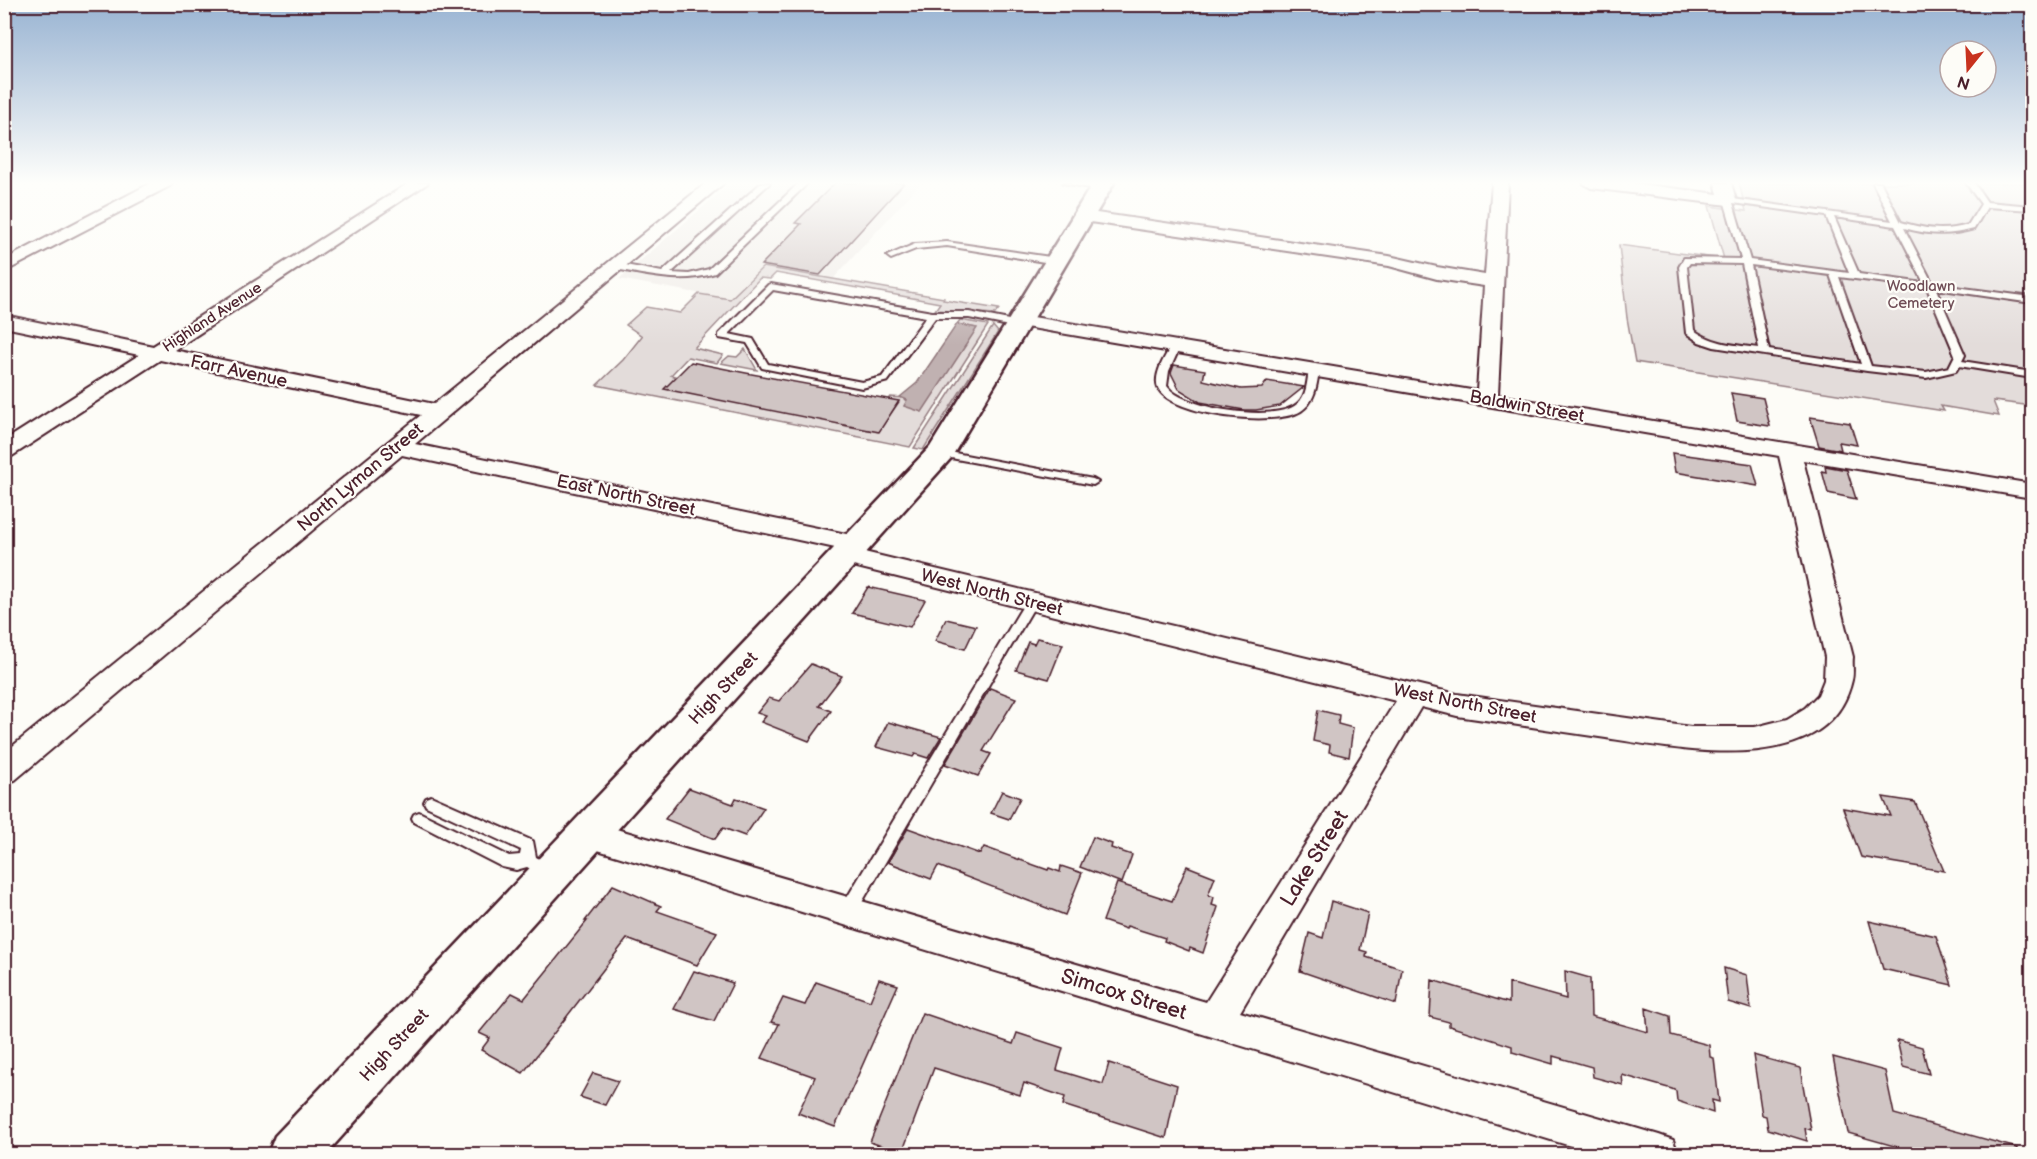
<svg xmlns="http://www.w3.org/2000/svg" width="2037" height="1159" font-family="'Balsamiq Sans',sans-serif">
  <rect width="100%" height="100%" fill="#fdfcf7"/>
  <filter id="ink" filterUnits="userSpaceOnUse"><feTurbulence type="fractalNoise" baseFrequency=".0167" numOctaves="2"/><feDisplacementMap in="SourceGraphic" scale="12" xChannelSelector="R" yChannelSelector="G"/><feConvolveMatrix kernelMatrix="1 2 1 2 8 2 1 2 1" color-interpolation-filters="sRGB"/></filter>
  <g filter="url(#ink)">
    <polygon fill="#f0ece8" points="731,183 921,183 833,279 763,267 730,299 619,279"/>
    <g fill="#e3dcda" stroke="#967e82" stroke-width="1.5">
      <polygon points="1739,183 2032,183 2032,406 1993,401 1999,416 1941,406 1944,411 1635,362 1627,318 1619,245 1724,259 1709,206 1746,211"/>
      <polygon points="763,267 944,298 943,300 999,309 995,314 935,310 940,303 776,273 770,279 760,278 694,348 723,355 717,363 688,357 671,375 846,426 878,432 899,402 888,399 890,397 906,398 907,402 904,406 976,328 957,324 960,320 988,325 910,447 597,385 623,360 642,336 626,325 646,307 680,313 699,294 730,299"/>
      <polygon points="993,326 998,332 928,442 923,450 914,448"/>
      <polygon points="745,349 757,370 721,363 729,356 737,357"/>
    </g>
    <polygon fill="#c0b1b1" stroke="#91777b" stroke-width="1.5" points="957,324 977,328 922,412 904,406 907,400 900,397 917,383"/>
    <g fill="#d0c5c4" stroke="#4a1f2b" stroke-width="1.5">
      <polygon points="835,183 904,183 820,275 761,265 801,224 795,223"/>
      <polygon points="691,362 746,373 899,401 879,432 664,389"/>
      <polygon points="1174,365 1205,370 1203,380 1241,389 1262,388 1267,381 1304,387 1280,406 1256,410 1244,410 1200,402 1179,389 1171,373"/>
      <polygon points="1731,393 1763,398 1770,426 1737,421"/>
      <polygon points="1810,417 1850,423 1857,445 1839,442 1841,450 1819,446"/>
      <polygon points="1672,453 1752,464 1758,486 1675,472"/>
      <polygon points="1825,466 1847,470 1856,499 1828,493 1822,471 1826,472"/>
      <polygon points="868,587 925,600 910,627 852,613"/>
      <polygon points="946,619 976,626 965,649 935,641"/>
      <polygon points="1037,638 1063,644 1049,679 1016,670 1028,642 1034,644"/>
      <polygon points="811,664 842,676 819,706 831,711 809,741 761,722 766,716 757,713 769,698 779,701"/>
      <polygon points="990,688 1016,698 983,751 991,754 978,776 945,764"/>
      <polygon points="1318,710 1339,715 1338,724 1353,728 1349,757 1329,752 1330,745 1313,741"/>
      <polygon points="888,722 941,737 928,758 915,754 913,757 876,747"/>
      <polygon points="689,788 733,804 736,798 764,808 745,836 723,828 715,839 665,819"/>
      <polygon points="1002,791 1020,798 1009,819 991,813"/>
      <polygon points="1883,797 1915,802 1944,871 1861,857 1843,808 1891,816"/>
      <polygon points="908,828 980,854 984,847 1048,870 1049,868 1060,872 1061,866 1082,873 1065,915 938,866 931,879 888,862"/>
      <polygon points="1093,837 1112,844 1111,848 1132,855 1122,883 1080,867"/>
      <polygon points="1187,866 1215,877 1208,895 1214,897 1212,905 1218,907 1203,953 1190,948 1189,951 1164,941 1165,938 1127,926 1126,929 1103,921 1117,883 1172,901"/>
      <polygon points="613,885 661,906 657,911 717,932 697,965 627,939 523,1073 481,1050 490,1038 479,1033 512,993 524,999 587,921 585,921"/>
      <polygon points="1331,901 1368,913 1360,950 1367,952 1366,957 1402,969 1396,1004 1300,971 1309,933 1323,938"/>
      <polygon points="1869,921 1936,936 1952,985 1883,969"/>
      <polygon points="1724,968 1747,975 1751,1009 1728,1002"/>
      <polygon points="694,971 733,983 714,1021 674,1009"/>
      <polygon points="1565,971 1590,978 1591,1016 1648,1032 1646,1008 1670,1016 1671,1035 1709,1045 1710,1057 1714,1058 1719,1102 1712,1100 1713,1113 1677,1101 1676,1091 1672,1089 1622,1075 1623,1085 1593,1077 1592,1067 1553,1056 1553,1064 1512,1052 1512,1046 1449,1026 1449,1022 1430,1017 1432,980 1509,1003 1509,983 1566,999"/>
      <polygon points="879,979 898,985 835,1127 798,1113 815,1077 762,1058 779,1024 771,1022 783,998 805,1005 816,982 870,1001"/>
      <polygon points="922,1013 1013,1044 1017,1033 1063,1048 1057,1070 1103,1084 1109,1063 1177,1085 1166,1138 1063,1105 1065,1097 1024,1083 1020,1095 934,1068 902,1153 870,1142"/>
      <polygon points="1897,1040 1922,1047 1929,1074 1903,1067"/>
      <polygon points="1753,1055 1800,1068 1811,1130 1805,1128 1807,1141 1768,1129 1766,1116 1762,1115"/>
      <polygon points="1833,1057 1885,1071 1894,1114 2017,1148 2016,1155 1926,1155 1848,1133"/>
      <polygon points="593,1073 618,1081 605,1105 580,1097"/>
    </g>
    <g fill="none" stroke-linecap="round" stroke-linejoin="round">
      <g stroke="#4a1f2b" stroke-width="4">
        <g id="service">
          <path d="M761 183H770L671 273 689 274 709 269 799 183H808L715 273C681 284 649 275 615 269L611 266 615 263 662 272Z"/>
          <polygon points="1063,183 1084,183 1105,188 1101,190"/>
          <path d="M1873 183H1881L1901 222C1924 229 1945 232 1968 225L1981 204 1966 183H1974L1987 202 2032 206V210L1987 207 1974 229C1949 236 1929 235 1904 228L1933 284 2032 297V303L1936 289 1965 355 1962 361 2032 372V378L1959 366 1956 371 1926 378 1867 371 1714 347 1699 342 1686 333 1679 267 1684 258 1741 259 1724 200 1725 198 1892 221ZM1733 203 1826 216 1849 273 1750 260ZM1834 217 1895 226 1924 283 1859 274ZM1690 263 1742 264 1759 348C1736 345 1713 344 1694 330L1687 267ZM1751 265 1830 275 1861 364 1769 350ZM1839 277 1927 288 1955 355 1949 367 1926 372 1871 366Z"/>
          <polygon points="947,242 1057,258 1061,261 1057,264 947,246 916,249 891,259 887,256 915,244"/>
          <path d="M771 284 932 312H969L1019 322 1024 325 1019 328 969 318H935L888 381 862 388 762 368 747 343 719 338V334L768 285ZM773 290 926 317 882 377 862 382 768 364 753 339 729 334Z"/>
          <path d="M1175 344 1180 347 1169 371 1167 386C1182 409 1276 423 1297 404 1307 396 1307 381 1309 370L1314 367 1319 370C1317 385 1315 402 1301 411 1276 427 1171 416 1158 388 1153 375 1165 356 1172 345Z"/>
          <polygon points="939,450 1093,479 1098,482 1093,485 935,455 934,453"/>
          <polygon points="1031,598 1037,602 854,916 848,918 842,916 840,911 842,906 1027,599"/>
          <polygon points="431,796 533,841 536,857 554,867 557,872 554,877 549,879 527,867 516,870 502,867 414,822 412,818 414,814 419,812 509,856 520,855 521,850 426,806 424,802 426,798"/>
        </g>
      </g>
      <g stroke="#4a1f2b" stroke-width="4">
        <g id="minor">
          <polygon points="151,183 172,183 170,186 4,272 4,260"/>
          <path d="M409 183H428L174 350 434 404 706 183H724L415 444 856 536 865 538 868 544 865 550 860 551 1457 694 1691 727H1755L1787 719 1805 708 1818 695 1824 680 1825 657 1779 456 1014 325 1011 321 1014 317 1021 315 1477 391 1484 286 1437 279 1389 266 1083 221 1077 220 1074 216 1077 212 1083 211 1389 256 1437 267 1485 275 1492 183H1508L1498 395 2032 484V498L1803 460 1853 657C1852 664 1854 673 1852 680 1829 781 1677 749 1606 738 1556 731 1507 723 1457 716L1421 707 1240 1012 1659 1135 1673 1140 1678 1154H1597L578 844 573 834 578 824 589 821 1206 1002 1396 701 845 564 836 562 833 556 836 550 840 549 402 455 15 780 4 783V753L421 415 160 360 12 456 4 458V441L139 355 4 327V315L153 346Z"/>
          <polygon points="1583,183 1632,183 1718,194 1715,183 1731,183 1736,200 1728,205 1591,188"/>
        </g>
      </g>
      <g stroke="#4a1f2b" stroke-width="5">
        <polygon id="secondary" points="1093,183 1114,183 951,458 326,1154 268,1154 275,1136 930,447"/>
      </g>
      <use href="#service" fill="#fdfcf7" fill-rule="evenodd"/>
      <use href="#minor" fill="#fdfcf7" fill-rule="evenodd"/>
      <use href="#secondary" fill="#fdfcf7" fill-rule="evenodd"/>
    </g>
  </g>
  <linearGradient id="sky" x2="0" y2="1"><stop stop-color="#98b3d2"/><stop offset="0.53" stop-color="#fefefb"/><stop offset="1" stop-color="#fefefb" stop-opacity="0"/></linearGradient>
  <rect width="2037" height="345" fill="url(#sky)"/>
  <g text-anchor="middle" stroke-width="4.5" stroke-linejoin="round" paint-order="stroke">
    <g font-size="15" fill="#704e57" stroke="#fdfcf7">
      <text x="1921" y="291">Woodlawn<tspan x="1921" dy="17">Cemetery</tspan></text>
    </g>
    <g font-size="15" fill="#4a1f2b" stroke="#fdfcf7">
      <text transform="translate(212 317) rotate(-33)" y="5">Highland Avenue</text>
    </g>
    <g font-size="18" fill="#4a1f2b" stroke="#fdfcf7">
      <text transform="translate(239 371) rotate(12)" y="6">Farr Avenue</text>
      <text transform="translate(1527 406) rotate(10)" y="6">Baldwin Street</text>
      <text transform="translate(360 477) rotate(-40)" y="6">North Lyman Street</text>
      <text transform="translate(626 495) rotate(12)" y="6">East North Street</text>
      <text transform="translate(992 592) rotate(14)" y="6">West North Street</text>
      <text transform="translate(723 688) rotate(-47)" y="6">High Street</text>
      <text transform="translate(1465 703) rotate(11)" y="6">West North Street</text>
      <text transform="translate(394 1045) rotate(-47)" y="6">High Street</text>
    </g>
    <g font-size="21" fill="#4a1f2b" stroke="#fdfcf7">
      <text transform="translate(1314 858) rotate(-58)" y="7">Lake Street</text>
      <text transform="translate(1124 994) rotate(17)" y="7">Simcox Street</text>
    </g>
  </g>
  <rect width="2037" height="1159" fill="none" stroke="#fdfcf7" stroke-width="24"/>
  <rect x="12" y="12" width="2013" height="1135" fill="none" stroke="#4a1f2b" stroke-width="2" filter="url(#ink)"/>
  <g transform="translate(1968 69) rotate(198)"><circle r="28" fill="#fdfcf7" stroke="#b5a4a5" stroke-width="1.5"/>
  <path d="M0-4.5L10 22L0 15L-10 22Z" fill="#c8321e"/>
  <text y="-9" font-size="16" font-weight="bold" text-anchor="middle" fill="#4a1f2b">N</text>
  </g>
</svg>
